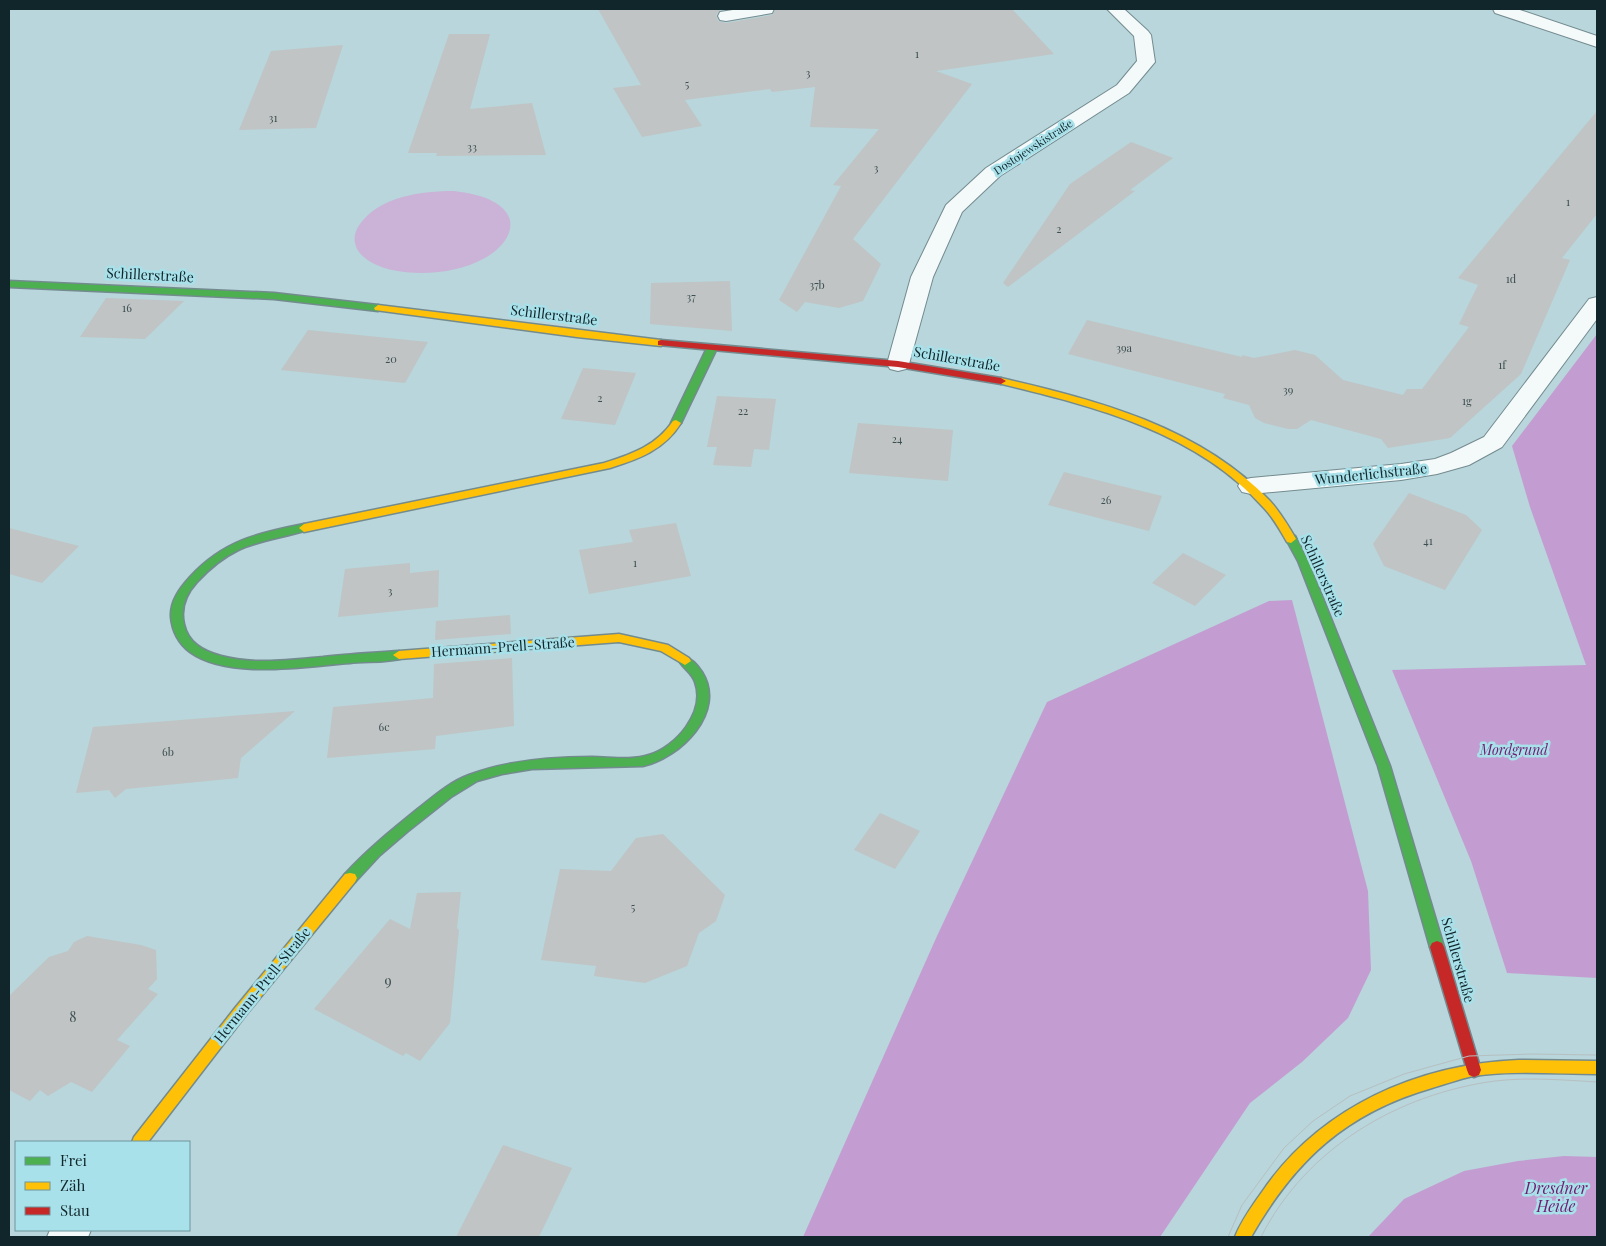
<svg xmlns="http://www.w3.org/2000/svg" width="1606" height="1246" font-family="'Playfair Display',serif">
  <rect width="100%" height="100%" fill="#b8d6db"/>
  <path fill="#cab3d7" d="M454 191C468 193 482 195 494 202 524 219 508 245 485 258 458 273 422 276 392 270 379 267 364 261 357 249 353 240 354 232 360 224 380 196 422 191 454 191Z"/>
  <g fill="#c39dd1">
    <polygon points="1597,334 1597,978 1507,973 1471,861 1392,670 1586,665 1530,507 1512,446"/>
    <polygon points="1292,600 1368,891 1371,970 1348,1018 1302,1062 1250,1103 1160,1237 803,1237 937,936 1047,702 1269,601"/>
    <polygon points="1564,1156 1597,1157 1597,1237 1368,1237 1404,1199 1464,1171 1518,1161"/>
  </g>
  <g fill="#c0c4c4">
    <polygon points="598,9 729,9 720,10 716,15 718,21 726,23 772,15 776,9 1012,9 1054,54 936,71 972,84 853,239 881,264 863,301 839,308 805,302 797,312 779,300 841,186 833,185 879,129 810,127 815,87 772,92 770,89 685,100 702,126 642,137 613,88 641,85"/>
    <polygon points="449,34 490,34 470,109 532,103 546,155 436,156 437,153 408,153"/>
    <polygon points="343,45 316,128 239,130 271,51"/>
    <polygon points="1597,111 1597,214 1562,258 1570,260 1521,374 1450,438 1388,448 1381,439 1311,420 1297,429 1288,429 1264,423 1255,418 1249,405 1223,398 1225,394 1068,354 1087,320 1242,357 1242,355 1254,358 1295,350 1315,355 1343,380 1403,395 1407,389 1422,389 1469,327 1459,324 1478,285 1458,278"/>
    <polygon points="1131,142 1173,158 1130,190 1135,191 1008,287 1003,283 1070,184"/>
    <polygon points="730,281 732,331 650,324 651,283"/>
    <polygon points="106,298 184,301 145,339 80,337"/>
    <polygon points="308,330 428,342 405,383 281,370"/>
    <polygon points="583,368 636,373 615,425 561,419"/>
    <polygon points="717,396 776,399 769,450 754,449 751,467 713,465 717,447 707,447"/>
    <polygon points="858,423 953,430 948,481 849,473"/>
    <polygon points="1064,472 1162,496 1149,531 1048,505"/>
    <polygon points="1409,493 1466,515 1482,530 1445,590 1384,566 1373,544"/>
    <polygon points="676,523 691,576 589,594 579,550 633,542 629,530"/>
    <polygon points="9,528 79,546 42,583 9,574"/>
    <polygon points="1183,553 1226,575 1195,606 1152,583"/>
    <polygon points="410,563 410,573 439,570 438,607 338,617 345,569"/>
    <polygon points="510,615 511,634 435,640 436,621"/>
    <polygon points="512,658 514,726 436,736 435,749 327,758 333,707 433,698 434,664"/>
    <polygon points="295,711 241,758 238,778 126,789 115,798 109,790 76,793 93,727"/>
    <polygon points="880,813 920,831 895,869 854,850"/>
    <polygon points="663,834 725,895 716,921 699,933 687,966 645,983 594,976 596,966 541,960 560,869 611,871 636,838"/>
    <polygon points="461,892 457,928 459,930 450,1023 420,1061 406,1053 403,1056 314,1009 390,919 410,929 417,893"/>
    <polygon points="87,936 141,945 156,950 157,979 148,989 158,994 117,1040 130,1046 92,1092 71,1082 48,1096 40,1090 30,1101 9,1090 9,996 49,957 68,951 74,942"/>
    <polygon points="503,1145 572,1168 539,1237 456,1237"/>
  </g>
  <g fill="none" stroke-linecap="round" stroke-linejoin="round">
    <g stroke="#738b8f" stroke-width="2">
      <g id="street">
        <polygon points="739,9 774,9 772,13 726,21 720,20 718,16 720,12"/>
        <polygon points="1107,9 1124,9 1148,31 1151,35 1155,62 1129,93 1000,176 962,212 933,277 909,364 906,369 898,371 890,369 887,364 911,277 946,205 986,168 1117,85 1137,61 1134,36"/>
        <polygon points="1493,9 1517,9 1597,36 1597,47 1495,13"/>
        <polygon points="1597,297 1597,319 1502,447 1469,465 1437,474 1401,480 1251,494 1242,492 1238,486 1242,480 1251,478 1401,464 1435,459 1451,453 1484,437 1589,299"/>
        <polygon points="50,1230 91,1230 88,1237 47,1237"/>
      </g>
    </g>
    <g stroke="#738b8f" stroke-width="3">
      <g id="fast">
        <polygon points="9,281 274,293 378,305 382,308 378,311 274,299 9,287"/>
        <polygon points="712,345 717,348 681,423 679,425 673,425 671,423 707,348"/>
        <path d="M304 524 308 526 309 528 308 530C259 544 235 541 197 582 186 594 180 607 184 624 188 643 203 651 221 656 254 665 290 660 323 657 348 654 374 653 399 651L405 655 403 658C387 663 367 661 350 663 306 666 229 680 190 652 179 644 172 631 171 617 170 601 180 588 190 577 223 541 258 533 304 524Z"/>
        <polygon points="1291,535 1295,536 1308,561 1390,766 1444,947 1442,951 1437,953 1432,951 1430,947 1378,766 1298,561 1286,539"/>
        <path d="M685 657C692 659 698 666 702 672 727 712 680 758 643 766L532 769 502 774 477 781 451 797 408 831 380 855 355 882 350 883 345 882 343 878 345 874C368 849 393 829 419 808 434 796 450 782 469 775 508 760 551 757 592 757 610 757 631 761 649 755 676 747 706 712 695 682 692 673 684 669 679 661Z"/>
      </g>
    </g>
    <g stroke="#738b8f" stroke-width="3">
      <g id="slow">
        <polygon points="378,305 661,340 666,343 661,346 577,337 375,310 374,308"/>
        <path d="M1001 378C1097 400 1200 427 1270 501 1280 512 1289 527 1296 539L1291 543 1287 542C1280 530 1273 517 1263 507 1196 431 1092 406 998 383L996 381Z"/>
        <path d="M676 420 681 423C664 450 639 459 610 468L304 532 299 528 304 524 604 463C632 454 656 446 673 421Z"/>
        <polygon points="619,634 668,645 689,658 691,661 685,665 661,651 619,642 399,659 393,655 399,651"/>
        <polygon points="350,873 355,874 357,878 355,882 245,1016 148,1142 132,1142 134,1137 235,1008 345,874"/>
        <path d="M1519 1060 1597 1061V1074C1556 1074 1514 1070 1473 1076 1459 1079 1446 1084 1432 1088 1346 1113 1295 1160 1251 1237H1235C1241 1221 1252 1206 1262 1192 1320 1107 1418 1064 1519 1060Z"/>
      </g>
    </g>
    <g stroke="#738b8f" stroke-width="3">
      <g id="jam">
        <polygon points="661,340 898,361 1001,378 1006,381 1001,384 898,367 658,345 658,341"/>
        <polygon points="1437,941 1442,943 1444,947 1481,1070 1479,1075 1474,1077 1469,1075 1467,1070 1430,947 1432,943"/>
      </g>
    </g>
    <use href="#street" fill="#f4f9fa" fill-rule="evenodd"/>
    <use href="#fast" fill="#4caf50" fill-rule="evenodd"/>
    <use href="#slow" fill="#ffc107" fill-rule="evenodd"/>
    <use href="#jam" fill="#c62828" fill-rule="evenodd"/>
    <g stroke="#b7bfc1" stroke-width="1">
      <polyline points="1228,1237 1242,1205 1284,1148 1313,1121 1350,1096 1404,1074 1469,1056 1532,1054 1597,1055"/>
      <path d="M1261 1237C1306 1148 1398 1094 1495 1081 1529 1077 1563 1080 1597 1082"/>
    </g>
  </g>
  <g text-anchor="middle" stroke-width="5" stroke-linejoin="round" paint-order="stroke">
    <g font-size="11" fill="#3c4e50">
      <text x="917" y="58">1</text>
      <text x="808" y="77">3</text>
      <text x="687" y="88">5</text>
      <text x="273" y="122">31</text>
      <text x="472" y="151">33</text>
      <text x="876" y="172">3</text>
      <text x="1568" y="206">1</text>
      <text x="1059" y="233">2</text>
      <text x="1511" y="283">1d</text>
      <text x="817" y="289">37b</text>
      <text x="691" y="301">37</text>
      <text x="127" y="312">16</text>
      <text x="1124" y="352">39a</text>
      <text x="391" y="363">20</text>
      <text x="1502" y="369">1f</text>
      <text x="1288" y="394">39</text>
      <text x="600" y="402">2</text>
      <text x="1467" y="405">1g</text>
      <text x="743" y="415">22</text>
      <text x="897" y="443">24</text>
      <text x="1106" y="504">26</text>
      <text x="1428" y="545">41</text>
      <text x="635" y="567">1</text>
      <text x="390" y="595">3</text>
      <text x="384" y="731">6c</text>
      <text x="168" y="756">6b</text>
      <text x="633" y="911">5</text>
    </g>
    <g font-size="11" fill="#10262a" stroke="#a9e1ea">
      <text transform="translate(1033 147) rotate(-33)" y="4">Dostojewskistraße</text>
    </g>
    <g font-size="14" fill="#10262a" stroke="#a9e1ea">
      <text transform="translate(150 275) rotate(3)" y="5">Schillerstraße</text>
      <text transform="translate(554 315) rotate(7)" y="5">Schillerstraße</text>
      <text transform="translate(957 359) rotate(10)" y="5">Schillerstraße</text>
      <text transform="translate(1371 474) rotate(-6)" y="5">Wunderlichstraße</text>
      <text transform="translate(1323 576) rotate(66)" y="5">Schillerstraße</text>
      <text transform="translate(503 647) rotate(-4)" y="5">Hermann-Prell-Straße</text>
      <text transform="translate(1458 960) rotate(74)" y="5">Schillerstraße</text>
      <text transform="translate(262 985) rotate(-51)" y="5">Hermann-Prell-Straße</text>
    </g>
    <g font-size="14" font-style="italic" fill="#711b70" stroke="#a9e1ea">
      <text x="1514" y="755">Mordgrund</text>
    </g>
    <g font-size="14" fill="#3c4e50">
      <text x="388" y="986">9</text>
      <text x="73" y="1022">8</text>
    </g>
    <g font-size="16" font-style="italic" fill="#711b70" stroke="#a9e1ea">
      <text x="1556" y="1194">Dresdner<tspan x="1556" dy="18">Heide</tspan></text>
    </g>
  </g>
  <rect width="1606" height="1246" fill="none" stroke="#10262a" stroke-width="20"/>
  <rect x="15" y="1141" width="175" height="90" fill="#a9e1ea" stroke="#6c969d"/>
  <rect x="25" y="1157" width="25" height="8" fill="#4caf50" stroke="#6c969d"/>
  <text x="60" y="1166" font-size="15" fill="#10262a">Frei</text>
  <rect x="25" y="1182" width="25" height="8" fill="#ffc107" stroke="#6c969d"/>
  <text x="60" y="1191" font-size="15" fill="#10262a">Zäh</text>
  <rect x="25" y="1207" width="25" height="8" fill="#c62828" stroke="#6c969d"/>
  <text x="60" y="1216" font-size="15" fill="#10262a">Stau</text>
</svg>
